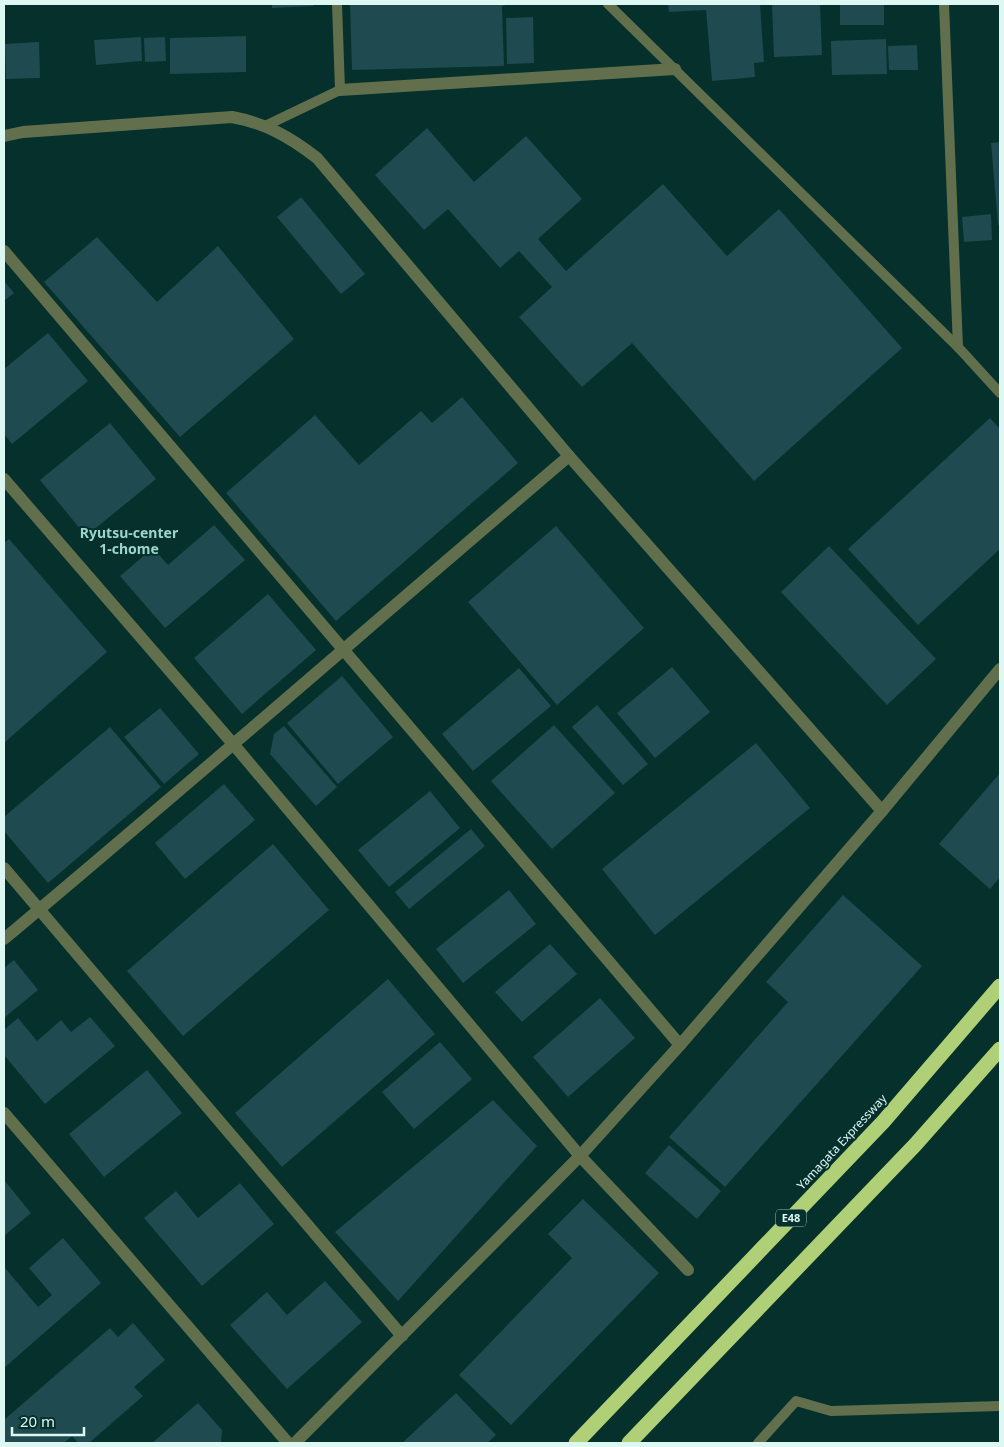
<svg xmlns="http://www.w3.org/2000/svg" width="1004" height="1447" font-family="'Noto Sans',sans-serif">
  <rect width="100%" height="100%" fill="#05302c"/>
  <g fill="#1e4a50">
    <polygon points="272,4 313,4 313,6 272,8"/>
    <polygon points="350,4 510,4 502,6 504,66 352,70"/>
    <polygon points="668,4 760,4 764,62 754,63 755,77 712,81 706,10 669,12"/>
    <polygon points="772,4 820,4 822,55 774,57"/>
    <rect x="840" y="4" width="44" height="21"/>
    <polygon points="533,17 534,63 507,64 506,18"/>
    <polygon points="246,36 246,72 170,74 170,38"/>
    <polygon points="141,37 142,61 96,65 94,40"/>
    <polygon points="165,37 166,61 145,62 144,38"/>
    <polygon points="886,39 887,74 832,75 831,41"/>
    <polygon points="39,42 40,78 6,79 5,44"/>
    <polygon points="917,45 918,70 889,70 888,46"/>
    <polygon points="427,128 474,182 526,136 582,199 538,239 566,271 663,184 727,256 779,209 902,348 754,481 632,343 582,387 519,317 552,287 519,251 500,268 448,209 424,230 375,175"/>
    <polygon points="1000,142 1000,224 998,225 991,143"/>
    <polygon points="301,197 365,274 341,294 277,217"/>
    <polygon points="991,214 992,240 964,242 962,217"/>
    <polygon points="97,237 157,302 218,246 294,339 180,437 44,282"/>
    <polygon points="4,281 14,293 4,301"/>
    <polygon points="48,333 88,381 12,444 4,434 4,369"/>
    <polygon points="462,397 518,463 336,621 226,493 315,415 359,465 421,411 432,423"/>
    <polygon points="990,418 1000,429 1000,549 918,625 848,549"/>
    <polygon points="110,423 156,479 86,536 40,480"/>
    <polygon points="214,525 245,560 165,628 120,576 153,548 168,565"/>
    <polygon points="556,526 644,628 557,705 468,602"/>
    <polygon points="9,539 107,652 4,743 4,543"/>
    <polygon points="829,546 936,659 887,705 781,592"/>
    <polygon points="268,594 316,650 242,714 194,658"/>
    <polygon points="672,667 710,712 655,758 617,713"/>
    <polygon points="519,668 551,706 473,771 442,734"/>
    <polygon points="342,676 393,737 338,784 287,723"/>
    <polygon points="597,705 648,764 623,785 572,727"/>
    <polygon points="160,708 199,754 164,784 124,737"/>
    <polygon points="554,725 615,793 552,849 491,781"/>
    <polygon points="284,726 337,787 316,806 270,754 274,734"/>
    <polygon points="110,727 161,787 48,883 4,831 4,817"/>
    <polygon points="756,743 810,808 655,935 602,869"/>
    <polygon points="1000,773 1000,877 990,889 939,844"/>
    <polygon points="224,784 255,820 185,879 155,843"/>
    <polygon points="430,791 460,828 389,887 358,850"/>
    <polygon points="471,829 485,846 409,909 395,892"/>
    <polygon points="273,844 329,910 183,1036 127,971"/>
    <polygon points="509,890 536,924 463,983 436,949"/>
    <polygon points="843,895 922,966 725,1187 669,1137 788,1002 766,982"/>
    <polygon points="550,944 577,974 522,1022 495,992"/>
    <polygon points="14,960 38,990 4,1018 4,968"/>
    <polygon points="388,979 435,1034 282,1167 235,1113"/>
    <polygon points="600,998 635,1038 568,1097 533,1057"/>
    <polygon points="90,1017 115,1046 45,1104 4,1055 4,1030 18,1018 37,1041 61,1020 71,1032"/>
    <polygon points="440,1042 472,1079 414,1129 382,1092"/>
    <polygon points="147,1070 182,1113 104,1177 69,1134"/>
    <polygon points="493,1100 537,1146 398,1301 335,1232"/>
    <polygon points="669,1145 721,1191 697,1219 645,1173"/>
    <polygon points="4,1180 31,1213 4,1236"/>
    <polygon points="240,1183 274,1224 202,1286 144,1218 176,1191 198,1218"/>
    <polygon points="583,1199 659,1273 511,1425 459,1375 572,1258 548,1234"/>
    <polygon points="63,1238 101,1283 4,1368 4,1270 5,1268 38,1307 52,1295 29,1268"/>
    <polygon points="325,1281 362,1322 287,1389 230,1325 267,1292 287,1315"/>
    <polygon points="133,1323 165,1360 134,1387 143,1396 89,1443 78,1443 72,1436 64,1443 4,1443 4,1420 110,1328 118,1337"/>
    <polygon points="456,1393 496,1435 487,1443 402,1443"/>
    <polygon points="198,1403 222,1430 221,1443 152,1443"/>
  </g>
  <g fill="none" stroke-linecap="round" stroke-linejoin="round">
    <g stroke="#616f4c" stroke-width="10">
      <polyline points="608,4 958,347 1000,393"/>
      <polyline points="944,4 958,347"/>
      <polyline points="265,126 340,90 337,4"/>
      <polyline points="758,1443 796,1401 831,1411 1000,1406"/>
    </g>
    <g stroke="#616f4c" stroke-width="12">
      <polyline points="340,90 675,69"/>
      <path d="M4 136 23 132 232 117C265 123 290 137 317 158L569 456 882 811"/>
      <polyline points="4,251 680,1045"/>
      <polyline points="4,479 234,745 580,1156 688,1270"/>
      <polyline points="4,868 402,1336"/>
      <path d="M4 939C194 780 380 617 569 456"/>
      <polyline points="4,1113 288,1443"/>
      <polyline points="295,1443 580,1156 680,1045 882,811 1000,669"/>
    </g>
    <g stroke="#afd076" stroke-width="15">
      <polyline points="576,1443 883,1122 1000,986"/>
      <polyline points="629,1443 915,1145 1000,1049"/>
    </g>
  </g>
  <g text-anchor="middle" stroke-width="4" stroke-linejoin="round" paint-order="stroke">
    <rect fill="#05302c" stroke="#9cbbb7" stroke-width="1" x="776" y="1209.5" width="30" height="17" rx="4"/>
    <g font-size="11" font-weight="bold" fill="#ddf7f3">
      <text x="791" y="1222">E48</text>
    </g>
    <g font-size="12" fill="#ddf7f3" stroke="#05302c">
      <text transform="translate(842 1142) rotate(-47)" y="4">Yamagata Expressway</text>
    </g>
    <g font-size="14" font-weight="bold" fill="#9dd4cc" stroke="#05302c">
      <text x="129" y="538">Ryutsu-center<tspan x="129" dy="16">1-chome</tspan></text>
    </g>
  </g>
  <rect width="1004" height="1447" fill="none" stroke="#ddf7f3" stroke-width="10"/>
  <path d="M12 1427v8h72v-8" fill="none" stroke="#ddf7f3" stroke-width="2.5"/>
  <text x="20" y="1427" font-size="15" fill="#ddf7f3" stroke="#05302c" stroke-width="4" paint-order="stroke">20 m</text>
</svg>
